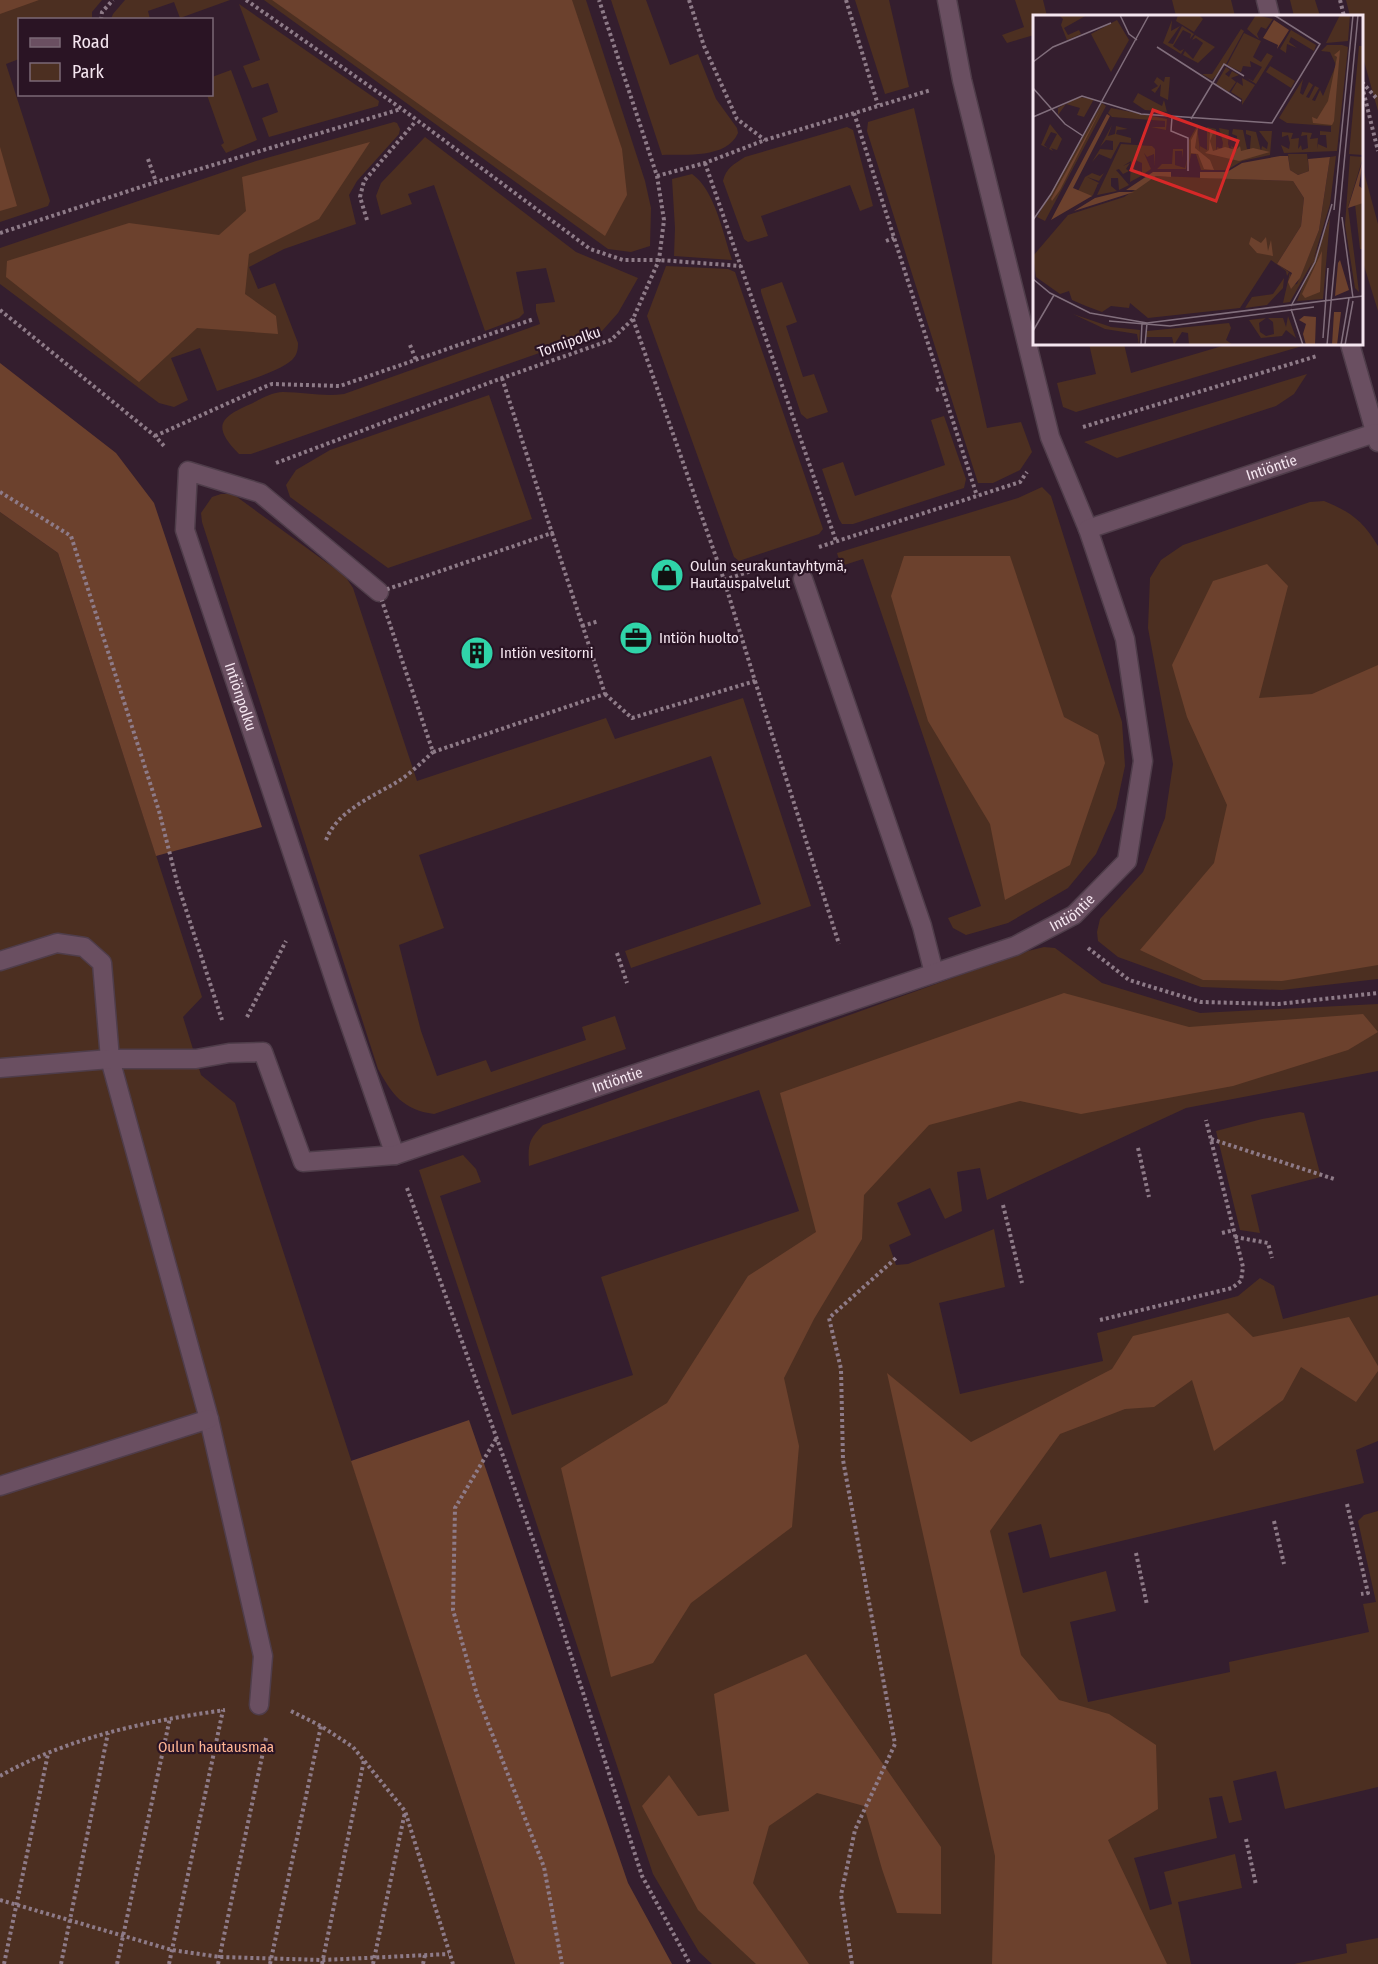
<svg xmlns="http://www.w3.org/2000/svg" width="1378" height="1964" font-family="'Fira Sans Condensed',sans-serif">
  <rect width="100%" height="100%" fill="#341e2e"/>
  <g fill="#4c2f21">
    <polygon points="0,0 102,0 92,12 92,19 20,20 19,59 6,64 50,201 48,206 0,222"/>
    <polygon points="125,0 230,0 180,18 174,2 148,11 150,19 111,19 113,14"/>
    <polygon points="264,0 586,0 645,181 651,208 650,246 631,252 608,249"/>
    <path d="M611 0H646L670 65 698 54 716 99 737 128 738 133C727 159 685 154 662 155Z"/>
    <polygon points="855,0 889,0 909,87 885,94"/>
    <polygon points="1015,0 1043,0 1047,16 1034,16 1034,35 1007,43 1002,35 1024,27"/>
    <polygon points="1172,0 1231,0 1235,16 1176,16"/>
    <polygon points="1290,0 1315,0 1320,16 1294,16"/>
    <polygon points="1346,0 1378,0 1378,111 1362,54 1362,16 1350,16"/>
    <polygon points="239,4 379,101 378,106 269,137 262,118 278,112 268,83 252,88 243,66 260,60"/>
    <polygon points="231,70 257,140 226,153 221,145 224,143 207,95 212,94 212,77"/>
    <polygon points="914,108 987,428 1021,422 1032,452 1020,470 993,483 978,483 867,131 868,122"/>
    <path d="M394 122 397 123 400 129 399 134 357 181 349 195 356 224 284 249 249 267 258 289 275 283 298 343C298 350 297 355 292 360 277 373 236 384 217 391L200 348 171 358 188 400 174 407 159 403 0 284V248L256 161Z"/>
    <path d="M847 127 853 130 873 206 860 211 850 185 761 216 768 236 748 242 744 239 723 181C726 168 734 164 745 157Z"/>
    <path d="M425 137 576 252 638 278 618 313 602 331 251 454H239C211 426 220 417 253 403 262 398 273 392 283 392 304 392 323 397 344 394L540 324 536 311V304L555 302 546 268 516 272 524 313 519 318 485 331 434 185 408 194 412 204 381 215 376 196 381 183Z"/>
    <polygon points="1362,165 1378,224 1378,311 1362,259"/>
    <path d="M692 174C715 190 723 234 732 260L674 256 675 228 672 179Z"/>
    <polygon points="666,266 728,269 735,272 823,529 819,534 739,561 734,557 647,316"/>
    <polygon points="782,282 797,322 786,326 803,377 814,374 828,412 807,419 801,414 761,292 761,289"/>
    <polygon points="1089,344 1124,344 1131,373 1229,344 1309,344 1076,412 1063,407 1057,383 1096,374"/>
    <polygon points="1307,374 1294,394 1276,406 1117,458 1084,442"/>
    <polygon points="489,395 532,519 388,568 290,497 286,485 296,470 330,450"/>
    <polygon points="944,416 966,479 964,488 853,524 842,524 839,519 822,469 843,462 855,496 945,465 931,420"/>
    <polygon points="1042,487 1051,496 1122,722 1125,766 1116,808 1096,854 1068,888 1008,923 966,935 953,928 948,918 981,906 863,559 841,566 837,553 1018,498"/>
    <path d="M221 494H233L345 576 353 588 417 781 606 718 615 739 743 698 811 906 631 968 625 951 761 904 711 756 419 855 444 928 399 945 421 1031 437 1076 486 1060 491 1072 586 1040 582 1027 615 1016 626 1049 434 1114C403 1110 392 1094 378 1069L202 522 201 513 212 497Z"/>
    <path d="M1324 501C1351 512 1363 521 1378 546V979L1282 990 1201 987 1118 957 1098 941 1097 932 1100 919 1143 872 1165 818 1173 764 1148 628 1150 578 1161 560 1183 545 1310 502Z"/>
    <polygon points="0,512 58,553 202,997 183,1017 201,1075 235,1103 515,1964 0,1964"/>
    <path d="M1044 947 1055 948 1102 983 1200 1013 1378 1004V1071L1186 1108 987 1200 980 1168 957 1172 962 1211 945 1219 930 1188 897 1203 911 1235 889 1245 896 1265 908 1264 994 1229 1005 1287 939 1303 960 1394 1103 1361 1097 1333 1238 1296 1260 1278 1274 1286 1283 1319 1378 1295V1441L1356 1450 1364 1483 1050 1558 1041 1524 1008 1533 1023 1593 1106 1571 1116 1611 1070 1622 1088 1702 1230 1672 1229 1662 1369 1632 1363 1604 1376 1602 1358 1521 1364 1515 1378 1511V1787L1285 1809 1276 1771 1233 1781 1242 1820 1229 1823 1222 1796 1209 1798 1217 1838 1134 1858 1150 1910 1172 1904 1164 1872 1235 1854 1242 1888 1178 1902 1191 1964H712L699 1952 653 1874 419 1170 463 1155 476 1169 481 1182 440 1196 512 1415 633 1375 601 1277 799 1211 759 1090 529 1166C528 1145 528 1140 543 1125L1028 951Z"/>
    <polygon points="1300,1112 1304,1113 1321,1177 1251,1195 1260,1233 1240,1230 1216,1131 1262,1119"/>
    <polygon points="1378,1938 1378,1964 1294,1964 1347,1953 1346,1944"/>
  </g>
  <g fill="#6c412d">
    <polygon points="0,0 39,0 0,14"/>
    <polygon points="272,0 572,0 622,149 627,195 605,236"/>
    <polygon points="370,142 319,219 249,254 245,294 276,316 278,334 197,328 139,382 6,277 7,261 129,223 219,235 246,211 242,177"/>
    <polygon points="0,147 17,206 0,211"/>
    <polygon points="0,363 116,453 154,503 262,827 156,856 58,553 0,512"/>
    <polygon points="904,556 1010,556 1064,717 1098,735 1105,763 1070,865 1005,900 990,824 928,721 891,596"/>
    <polygon points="1267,564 1288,586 1259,698 1312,694 1378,665 1378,965 1282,981 1203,980 1140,950 1214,863 1227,805 1187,717 1172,665 1213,581"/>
    <polygon points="1064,993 1189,1027 1363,1014 1378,1032 1348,1050 1233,1086 1081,1114 1020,1101 929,1125 864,1195 862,1239 814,1319 784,1378 799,1446 792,1527 691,1603 653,1663 611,1677 561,1468 667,1403 748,1276 816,1232 780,1093"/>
    <polygon points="1228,1313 1253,1337 1349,1317 1378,1366 1378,1371 1356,1402 1301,1367 1283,1400 1214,1451 1192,1380 1154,1407 1125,1409 1060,1434 990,1531 1021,1655 1059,1700 1109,1714 1156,1745 1158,1809 1108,1840 1167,1964 992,1964 995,1856 887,1373 971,1442 1112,1369 1133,1336"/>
    <polygon points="469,1420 628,1883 672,1964 515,1964 351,1461"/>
    <polygon points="806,1654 941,1847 941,1914 897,1913 882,1869 864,1806 817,1793 769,1826 753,1883 809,1964 756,1964 698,1910 642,1806 669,1775 698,1816 729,1811 714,1694"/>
  </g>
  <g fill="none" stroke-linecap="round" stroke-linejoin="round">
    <g stroke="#4f3d4a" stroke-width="21">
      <g id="minor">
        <polyline points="947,0 962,80 1050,437 1088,529"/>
        <polyline points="1266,0 1270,16"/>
        <polyline points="1350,344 1378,442"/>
        <polyline points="803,579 922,926 934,973"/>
        <path id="s1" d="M379 592 260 493 188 471 185 530 340 996 395 1155"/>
        <polyline points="0,961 57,943 84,947 102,963 110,1059 209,1419 263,1656 259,1705"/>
        <path id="s2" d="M0 1068 110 1059H196L229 1053 263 1052 303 1162 395 1155 1015 946 1074 915 1127 861 1143 761 1125 639 1088 529 1375 433"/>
        <polyline points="0,1486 209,1419"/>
      </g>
    </g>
    <g stroke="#8e7b88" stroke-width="4" stroke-dasharray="3 3" stroke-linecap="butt">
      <polyline points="246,0 402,109 590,249 623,260 659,260 741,266"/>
      <polyline points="689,0 704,46 737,119 765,140"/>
      <polyline points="846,0 878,105"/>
      <polyline points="1340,0 1344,16"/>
      <polyline points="101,20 102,12 113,0"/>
      <polyline points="1362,82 1378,100"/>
      <polyline points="1362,86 1378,151"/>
      <polyline points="854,113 977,496"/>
      <polyline points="148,159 156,182"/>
      <polyline points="705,163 836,541"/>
      <polyline points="657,176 705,163 765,140 931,90"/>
      <polyline points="367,220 360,197 364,181 416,121"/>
      <polyline points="0,233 156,182 401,109"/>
      <polyline points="886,241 894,238"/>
      <polyline points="0,310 155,436 165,447"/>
      <polyline points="633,319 724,580 703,587"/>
      <polyline points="410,345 416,360"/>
      <polyline points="502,378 552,533"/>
      <polyline points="936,390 942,388"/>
      <polyline points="1083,427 1317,356"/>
      <polyline points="155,436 264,387 272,384 340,386 534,319"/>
      <polyline points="276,463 502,378 611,340 633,319 659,260 664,220 657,176 599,0"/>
      <polyline points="0,492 71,536 159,811 177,882 222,1020"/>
      <polygon points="552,533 605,694 433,752 379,592"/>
      <polyline points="819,547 1020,482 1027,472"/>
      <polyline points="582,626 599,621"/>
      <polyline points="755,681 839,944"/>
      <polyline points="605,694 632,718 755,681 724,580 772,564"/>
      <path d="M326 840C337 811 372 797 397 782 410 774 422 762 433 752"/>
      <polyline points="1088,948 1129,980 1201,1002 1278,1004 1378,993"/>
      <polyline points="617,953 627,983"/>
      <polyline points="247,1017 286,941"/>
      <polyline points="1211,1139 1334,1179"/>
      <polyline points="1138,1148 1149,1197"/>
      <polyline points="407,1188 541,1562 642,1876 690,1964"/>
      <polyline points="1003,1205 1022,1283"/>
      <polyline points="1222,1233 1234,1230"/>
      <polyline points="1235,1237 1268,1243 1272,1258"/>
      <polyline points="1100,1320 1232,1288 1241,1281 1243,1267 1206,1120"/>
      <polyline points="496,1439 455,1508 453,1610 477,1695 544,1867 562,1964"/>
      <polyline points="1347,1504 1368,1593 1361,1594"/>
      <polyline points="1274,1521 1284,1564"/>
      <polyline points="1136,1553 1147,1605"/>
      <polyline points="291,1711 321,1726 353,1747 405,1811 453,1964"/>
      <path d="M0 1776C69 1737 147 1721 225 1710"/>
      <polyline points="1246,1839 1256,1885"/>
      <polyline points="0,1900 172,1950 220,1957 323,1960 449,1954"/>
      <polyline points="4,1964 48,1754"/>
      <polyline points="61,1964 108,1733"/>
      <polyline points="117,1964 170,1718"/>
      <polyline points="169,1964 223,1710"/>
      <polyline points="218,1964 266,1738"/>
      <polyline points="270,1964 321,1726"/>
      <polyline points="322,1964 364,1760"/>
      <polyline points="373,1964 405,1812"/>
      <polyline points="423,1964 425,1955"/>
      <polyline points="852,1964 841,1895 855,1830 895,1744 843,1460 841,1369 829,1318 897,1257"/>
    </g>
    <use href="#minor" stroke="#6a4f61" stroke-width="18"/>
  </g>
  <defs>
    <g id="shop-disc" transform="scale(1.725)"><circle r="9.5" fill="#30d4a9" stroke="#2a1424"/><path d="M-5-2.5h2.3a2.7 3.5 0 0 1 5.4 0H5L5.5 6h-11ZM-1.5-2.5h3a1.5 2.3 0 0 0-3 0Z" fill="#111"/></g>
    <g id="office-disc" transform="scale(1.725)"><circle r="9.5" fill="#30d4a9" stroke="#2a1424"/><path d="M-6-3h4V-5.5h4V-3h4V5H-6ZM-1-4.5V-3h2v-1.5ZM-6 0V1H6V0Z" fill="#111"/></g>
    <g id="building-disc" transform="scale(1.725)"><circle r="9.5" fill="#30d4a9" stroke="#2a1424"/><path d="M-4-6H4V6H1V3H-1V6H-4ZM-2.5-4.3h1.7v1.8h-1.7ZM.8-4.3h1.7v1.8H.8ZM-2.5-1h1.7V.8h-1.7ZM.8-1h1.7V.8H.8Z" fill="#111"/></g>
  </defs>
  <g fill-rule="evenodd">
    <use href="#shop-disc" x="667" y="575"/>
    <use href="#office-disc" x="636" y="638"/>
    <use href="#building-disc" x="477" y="653"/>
  </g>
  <g text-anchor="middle" stroke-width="4.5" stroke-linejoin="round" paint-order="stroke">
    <g font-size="15" fill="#f5e6f0" stroke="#2a1424">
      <text transform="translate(569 342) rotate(-19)" y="5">Tornipolku</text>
      <text dy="5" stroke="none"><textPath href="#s2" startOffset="1804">Intiöntie</textPath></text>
      <text dy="5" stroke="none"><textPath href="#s1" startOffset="465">Intiönpolku</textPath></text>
      <text dy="5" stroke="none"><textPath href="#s2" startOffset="1194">Intiöntie</textPath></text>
      <text dy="5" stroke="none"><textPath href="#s2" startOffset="708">Intiöntie</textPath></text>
    </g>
    <g font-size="15" fill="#f5e6f0" stroke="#2a1424" text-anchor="start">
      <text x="690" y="571">Oulun seurakuntayhtymä,<tspan x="690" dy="17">Hautauspalvelut</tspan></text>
      <text x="659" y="643">Intiön huolto</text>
      <text x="500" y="658">Intiön vesitorni</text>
    </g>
    <g font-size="15" fill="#ffb593" stroke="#2a1424">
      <text x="216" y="1752">Oulun hautausmaa</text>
    </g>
  </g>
  <g transform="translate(1033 15)">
    <rect width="330" height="330" fill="#341e2e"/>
    <path d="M26 0H54L31 13 35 20 46 15 48 19 34 25 28 10 30 4ZM145 0H166L170 4 161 17 143 6ZM223 0 240 4 233 14 228 12 224 19 226 24 214 14ZM307 0H317L315 26 293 28ZM84 5 96 25 78 57 58 19ZM139 5 138 16 147 11 135 28 140 29 149 11 161 19 157 24 158 19 150 15 140 31 147 36 151 34 148 39 130 28ZM208 14 211 16 193 49 179 65 169 59H179ZM258 15 283 30 281 36 258 22 256 27 264 33 254 29 253 38 247 34ZM211 18 228 26 220 42 228 47 234 38 240 41 223 69 214 63 220 66 229 52 217 46 218 52 210 51 208 57 194 50ZM162 20 182 32 165 48 150 40 152 36 160 44 170 28 163 23 159 25ZM309 30 315 32 304 136 251 138 248 130 256 134 257 128 255 120 249 122V117L260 118 258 124 266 123 265 134 268 130 269 135 275 133 274 120 268 121 269 117 279 118 277 124 285 123 284 134 285 129 294 133 293 120H287V116L298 117V111L254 108 246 103 270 64 267 78 270 80 276 67 280 70 273 82 276 83 282 71 286 73 279 85 282 86 287 75 290 81 303 50 297 37 288 36 294 30ZM326 31H330V140L316 139ZM237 51 262 66 258 73 233 57ZM193 52 197 55 192 59 196 62 199 56 206 60 198 63 203 67 196 77 183 69ZM124 62 131 67 132 62H137L135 85 127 81 128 69 122 78 118 75 125 71 121 67ZM209 63 222 70 209 90V84L198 77 204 67 210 71ZM105 78 129 91 131 85 134 97 112 95 100 87ZM46 82 61 84 51 102 44 100 47 93 33 89 25 100V93ZM69 88 73 91 12 206 4 202ZM78 93 134 104 133 115 118 112H132V106L79 102 75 98ZM17 109 29 124 24 135 18 133 20 136 16 134 24 119 18 117 11 130 15 133 8 130ZM79 110 75 121 82 119 83 111 95 114 84 115 83 119 98 123V128L87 127 78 144 66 139 59 147 67 134 80 135V126L73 125 67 132ZM164 111 167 136V131L174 135V112L183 114V136L184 132 189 134 190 128 186 113 196 115 195 129 197 135H199L198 131 203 134 204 121 199 119 200 114 210 115 214 134H217L218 121 213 119V115L223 117 228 136 229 131 234 134 235 128 226 116H239L237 140 209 146 194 155H156H168L163 139H158L156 150V125ZM88 129 119 131 122 134V152L121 139 114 142 111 138 118 154 109 160V148L102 145 101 155 108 156V161L97 167 98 146 90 151 97 148 93 154 96 156 90 159 86 154 83 155 96 170 86 175 85 163H78V171L84 176 64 180ZM140 134H150V143L149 136H142V150L152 153 154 144 153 154H124L129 149H139ZM255 139H274L276 156 265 160 257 155ZM303 141 297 189 280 246 257 287 250 288 257 257 259 270 264 269 286 215 297 142ZM317 141 330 142 315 192 326 277 322 273 312 210ZM59 158 67 161 71 158 66 166 54 162 66 168 64 170V171L60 180 58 182 45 176 52 162ZM123 161 260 166 271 183 268 211 244 249 256 257 254 261 253 256 238 245 207 293 115 303 97 288 96 293 78 291 69 297 53 291 39 285 36 276 27 279 3 262 0 241 35 200 91 182ZM326 187 330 188V234H327L322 189ZM297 203 290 284 264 286ZM251 263 250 273 234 290 212 293 219 282 240 279ZM40 299 78 312 107 315 106 330 104 319 72 314ZM255 301 263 323 253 315 249 321 228 323 216 305 233 303 226 308 227 317 233 321 241 319 240 307 235 303H250L253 312ZM196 308 198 313 193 325 200 330H156L155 318 149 317 141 330 139 322H113L114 316Z" fill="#4c2f21"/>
    <path d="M241 5 256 15 244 34 245 30 230 23ZM307 35 301 106 299 110 280 108 279 102 284 104 295 86 304 42 301 40ZM69 92 27 175 19 186 18 184ZM74 99 77 101 40 173 59 181 18 205ZM165 112 162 133 177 145 181 155 171 154 165 139 158 138V125ZM177 117 180 118 177 126 180 136 192 132 203 135 207 131 208 136 220 133 237 137 206 146 172 138 176 135ZM247 141H255L257 155 265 160 276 156 275 144 297 142 286 215 267 263 258 274 255 267 259 258 244 249 268 211 271 183 260 166 167 163V157H194L209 148ZM330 145 326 171 330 174V188L315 193ZM120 157H138V162L123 161 103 175H93ZM86 177H101L41 196 62 183ZM218 222 228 228 233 222 235 236 238 225 240 241 224 238 216 229ZM289 236 287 277 272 283 269 279ZM307 245 316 275 302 281 305 248ZM301 297H308L304 330H299ZM271 301 283 302 282 330H273L270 319 273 309 266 305Z" fill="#6c412d"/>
    <path fill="none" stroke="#816e7c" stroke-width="1.5" d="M87 0 96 19 104 25M124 32 208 86M0 47 20 32 78 8M0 73 32 109 50 121M0 102 49 81 108 99 239 108 287 29 241 0M139 102 138 116 155 123V156M158 104 191 49 211 61M301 195 320 0M309 202 320 283M0 205 18 179 116 0M0 264 17 278 57 298 114 308 330 281M258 291 282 247 299 189M258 294 270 330M76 306 137 311 281 292M0 316 21 280M290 323 295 253M108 330 109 308M112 330 114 308M294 330 325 0M308 330 316 283M312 330 320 286"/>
    <path fill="#d62828" fill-opacity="0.15" stroke="#d62828" stroke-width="3" d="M120 95 205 126 183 186 98 155Z"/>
    <rect width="330" height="330" fill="none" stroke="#f5e6f0" stroke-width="3"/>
  </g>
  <rect x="18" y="18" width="195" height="78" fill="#2a1424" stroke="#7b6876" stroke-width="1.5"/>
  <rect x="30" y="38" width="30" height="9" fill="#6a4f61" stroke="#7b6876" stroke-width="1.5"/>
  <text x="72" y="48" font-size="18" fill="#f5e6f0">Road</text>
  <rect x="30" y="63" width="30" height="18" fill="#4c2f21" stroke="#7b6876" stroke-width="1.5"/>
  <text x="72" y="78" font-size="18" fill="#f5e6f0">Park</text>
</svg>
